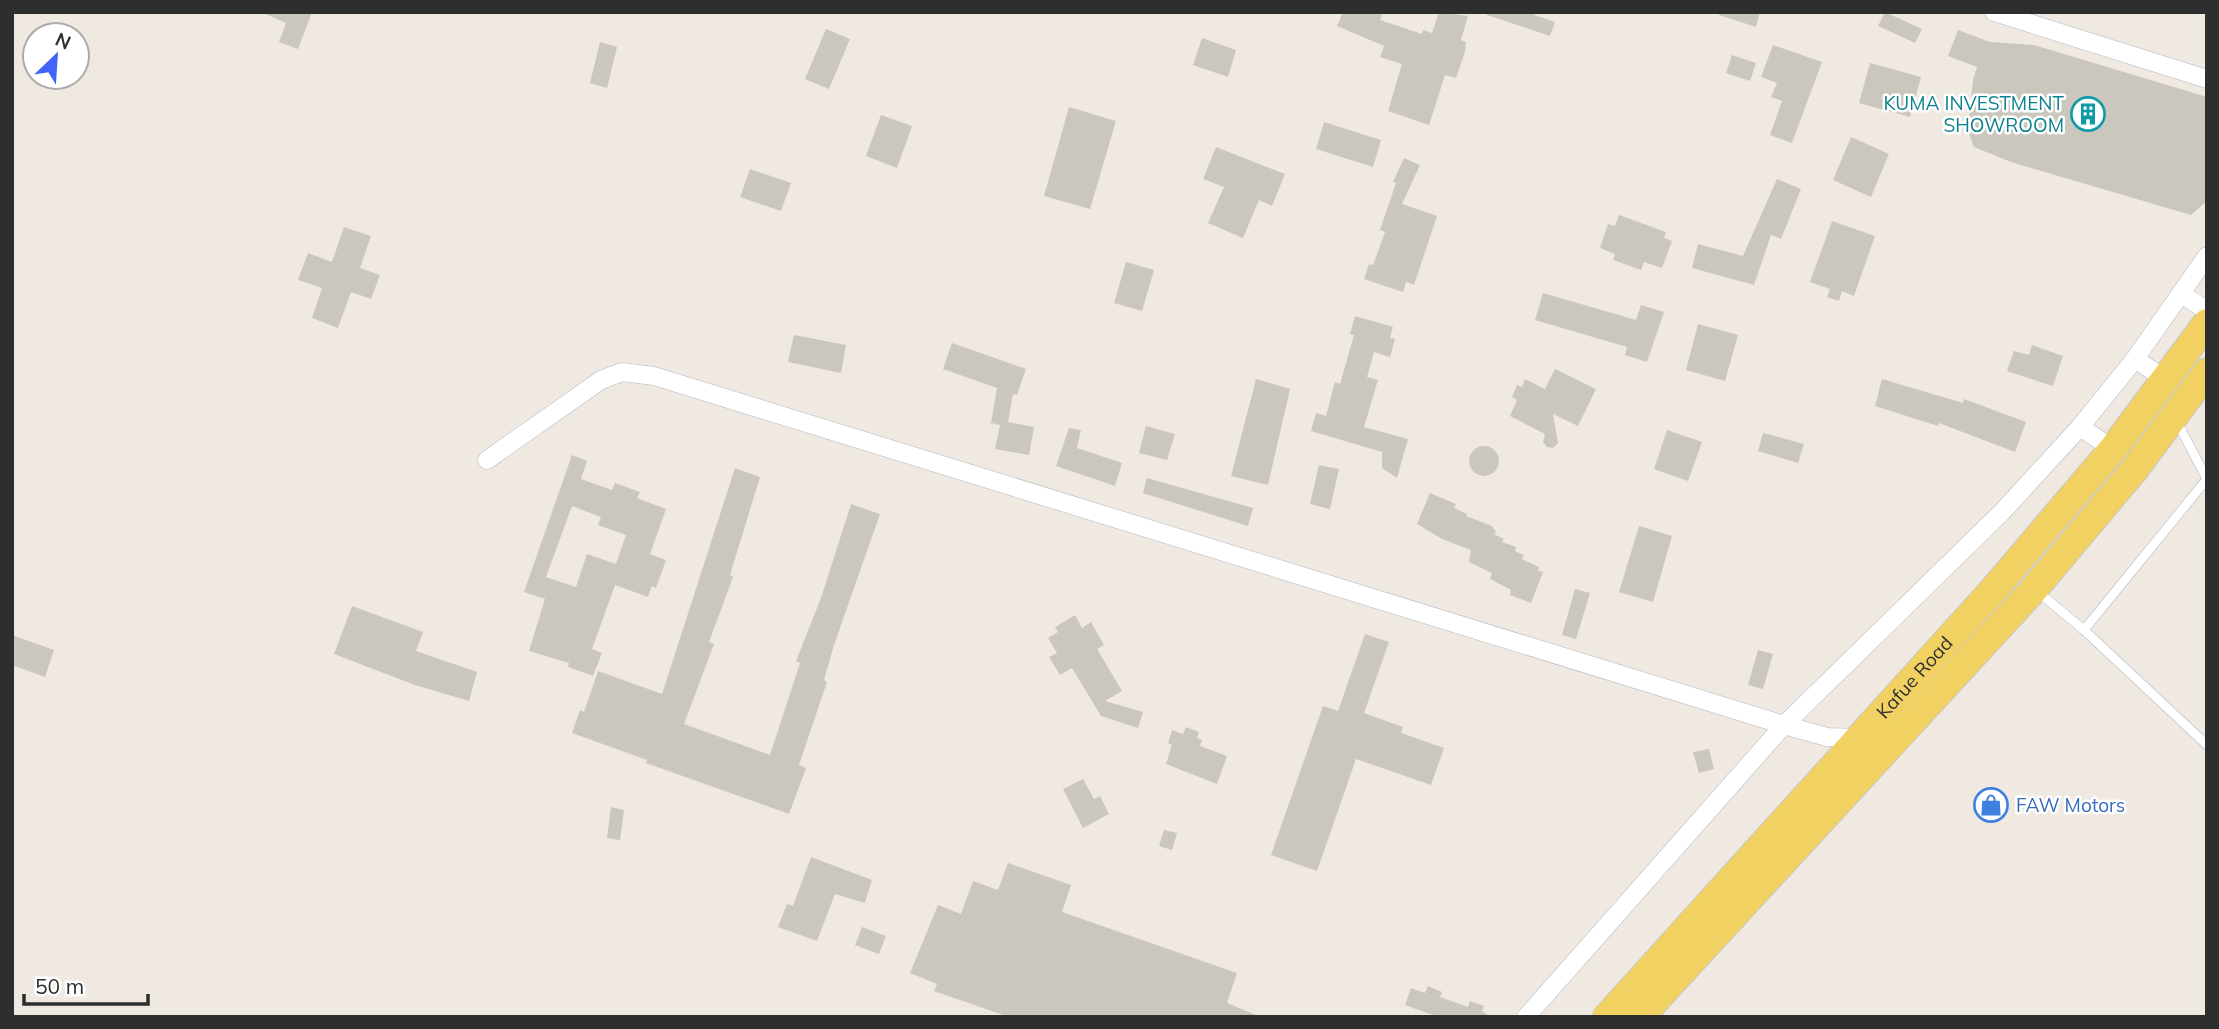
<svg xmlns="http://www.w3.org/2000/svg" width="2219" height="1029" font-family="Mulish,sans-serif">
  <rect width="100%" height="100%" fill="#efe9e1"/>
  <g fill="#cbc7bf" fill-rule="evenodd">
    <polygon points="261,12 312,12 298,49 279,42 286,23"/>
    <polygon points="1343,12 1383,12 1380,20 1422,34 1423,30 1432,33 1439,12 1468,16 1461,40 1466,42 1465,52 1456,78 1445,75 1429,125 1388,111 1402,64 1380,57 1384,46 1337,26"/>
    <polygon points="1487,12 1535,12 1534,15 1555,22 1550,36 1487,15"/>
    <polygon points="1720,12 1760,12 1756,27 1719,15"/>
    <polygon points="1885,12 1922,29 1915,43 1878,26"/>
    <polygon points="826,29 850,39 829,89 805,79"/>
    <polygon points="1958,30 1990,42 2034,45 2207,97 2207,201 2191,215 2011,162 1974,147 1968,131 1973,80 1977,67 1948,56"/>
    <polygon points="1202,38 1236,50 1228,77 1193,65"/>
    <polygon points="600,42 617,47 607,88 590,83"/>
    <polygon points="1773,45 1822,62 1792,143 1770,135 1782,101 1771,97 1777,83 1761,77"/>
    <polygon points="1732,55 1756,63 1750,81 1726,73"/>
    <polygon points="1870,63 1921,77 1910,117 1859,103"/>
    <polygon points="1069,107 1116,121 1090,209 1044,196"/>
    <polygon points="881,115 912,126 897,168 866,156"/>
    <polygon points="1324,122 1381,140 1373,167 1316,149"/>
    <polygon points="1851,137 1889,154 1871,197 1833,180"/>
    <polygon points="1216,147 1285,174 1272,206 1259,200 1243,238 1208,223 1224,187 1203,179"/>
    <polygon points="1404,158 1420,165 1402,204 1437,216 1414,285 1406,282 1403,292 1364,279 1369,264 1373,265 1385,232 1380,230 1396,183 1393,182"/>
    <polygon points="750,169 791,183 781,211 740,197"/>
    <polygon points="1777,179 1801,189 1781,239 1771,235 1754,285 1692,268 1698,244 1743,256"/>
    <polygon points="1619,215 1666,232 1664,238 1672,241 1662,268 1644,262 1641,270 1613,260 1615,254 1600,248 1608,224 1615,226"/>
    <polygon points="1832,221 1875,236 1854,296 1842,291 1839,301 1827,297 1830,289 1810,282"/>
    <polygon points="344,227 371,236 360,268 380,275 371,299 351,292 338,328 312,318 322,288 298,280 308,253 332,262"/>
    <polygon points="1126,262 1154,270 1142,311 1114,303"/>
    <polygon points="1543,293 1636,320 1641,305 1664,312 1647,362 1625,355 1627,347 1535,320"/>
    <polygon points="1355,316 1393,327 1390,338 1395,339 1390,357 1374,352 1367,377 1378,380 1364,427 1408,439 1397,478 1382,468 1382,452 1311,431 1316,413 1326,416 1335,382 1340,384 1354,335 1350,334"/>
    <polygon points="1698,324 1738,335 1725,381 1686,370"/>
    <polygon points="794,335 846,345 841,373 788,362"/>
    <polygon points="952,343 1026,369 1017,395 1013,394 1008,422 1034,427 1029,455 995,449 1000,425 991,423 997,388 943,369"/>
    <polygon points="2032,345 2063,356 2053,386 2007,371 2014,351 2029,355"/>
    <polygon points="1555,369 1596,389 1578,426 1553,414 1558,443 1553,448 1547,447 1543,442 1545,434 1510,416 1517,400 1512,397 1517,385 1522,387 1525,379 1545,389"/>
    <polygon points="1256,379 1290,389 1268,485 1231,476"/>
    <polygon points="1882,379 1963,403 1964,399 2026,422 2015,452 1939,423 1938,426 1875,406"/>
    <polygon points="1146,426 1175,434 1167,460 1139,453"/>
    <polygon points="1069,428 1081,430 1077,448 1122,463 1115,486 1056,466"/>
    <polygon points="1667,430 1702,442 1688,481 1654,469"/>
    <polygon points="1763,433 1804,444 1798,463 1758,451"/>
    <circle cx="1484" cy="461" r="15"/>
    <path d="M572 455 587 461 581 479 612 490 615 483 640 492 637 498 666 509 650 554 666 560 656 588 652 586 648 597 615 585 592 649 602 653 593 676 568 667 569 663 529 651 545 599 524 592ZM572 506 601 517 598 525 626 535 616 564 587 554 576 587 546 577Z"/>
    <polygon points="1319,465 1339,469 1330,509 1310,504"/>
    <polygon points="735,468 760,477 730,575 733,577 709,642 714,644 684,724 770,755 800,663 796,661 821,598 851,504 880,514 834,645 824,680 827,682 799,765 806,768 789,814 646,763 647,760 572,733 580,710 584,712 598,671 662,694"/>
    <polygon points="1147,478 1253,508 1248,526 1143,493"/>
    <polygon points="1430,493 1456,504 1454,508 1467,514 1466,516 1492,526 1496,532 1494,534 1504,539 1502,542 1516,547 1515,551 1524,555 1522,559 1539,567 1538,571 1543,572 1531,603 1510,595 1511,590 1490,579 1492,573 1469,562 1471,550 1442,539 1417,524"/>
    <polygon points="1639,526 1672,536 1653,602 1619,592"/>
    <polygon points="1575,589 1590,593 1576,639 1562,635"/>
    <polygon points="352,606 423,632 416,651 477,672 469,701 415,685 334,654"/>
    <polygon points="1075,615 1082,628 1091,622 1104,645 1097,649 1122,691 1105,701 1143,712 1138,728 1101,716 1072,668 1060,675 1049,657 1057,653 1048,638 1058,632 1055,627"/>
    <polygon points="1365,634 1389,642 1364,713 1403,727 1401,733 1444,748 1431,785 1356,759 1317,871 1271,855 1323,706 1338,711"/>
    <polygon points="12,635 54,650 45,677 12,665"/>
    <polygon points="1758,650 1773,654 1763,689 1748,685"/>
    <polygon points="1186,727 1199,732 1197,738 1202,740 1200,746 1227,756 1217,784 1166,764 1172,745 1168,743 1172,730 1183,734"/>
    <polygon points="1709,749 1714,769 1699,773 1693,752"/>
    <polygon points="1083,779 1094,799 1100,796 1109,814 1083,828 1063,789"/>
    <polygon points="611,807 624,810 620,840 607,838"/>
    <polygon points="1164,830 1177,833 1172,850 1159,846"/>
    <polygon points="811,857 872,880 865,903 835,894 817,941 778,927 787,904 793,906"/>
    <polygon points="1008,863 1071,885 1062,912 1237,973 1227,1003 1261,1017 1009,1017 934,991 937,984 910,973 938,905 961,914 973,881 998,890"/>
    <polygon points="862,927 886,936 879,954 855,945"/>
    <polygon points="1428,986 1442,992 1440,997 1468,1007 1470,1001 1484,1006 1482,1011 1491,1017 1438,1017 1405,1005 1411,988 1425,993"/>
  </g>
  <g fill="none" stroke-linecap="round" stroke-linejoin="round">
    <g stroke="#b4b7c1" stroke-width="10">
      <g id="lane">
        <polyline points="2037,591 2084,630 2207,745"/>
        <polyline points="2084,630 2207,479 2176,420"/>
      </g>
    </g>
    <g stroke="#b4b7c1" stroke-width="19">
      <g id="street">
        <polyline points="1994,12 2207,79"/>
        <polyline points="2182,294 2207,311"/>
        <polyline points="2135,359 2165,379"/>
        <polyline points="2080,427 2113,449"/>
        <polyline points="487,460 601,380 622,372 654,376 1784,725 1827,737 1861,738"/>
        <polyline points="1526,1017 1784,725 2002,512 2080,427 2135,359 2207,256"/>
      </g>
    </g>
    <g stroke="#c9c9c9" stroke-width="30">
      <g id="primary">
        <path id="s1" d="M1607 1017 1995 588 2113 449 2207 323"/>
        <polyline points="1640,1017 2034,589 2134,470 2207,372"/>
      </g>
    </g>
    <use href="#lane" stroke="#fff" stroke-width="9"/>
    <use href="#street" stroke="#fff" stroke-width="18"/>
    <use href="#primary" stroke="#f2d163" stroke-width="28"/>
  </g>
  <defs>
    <g id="building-ring" transform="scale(1.75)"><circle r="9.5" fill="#fff" stroke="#0f9aa8" stroke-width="1.5"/><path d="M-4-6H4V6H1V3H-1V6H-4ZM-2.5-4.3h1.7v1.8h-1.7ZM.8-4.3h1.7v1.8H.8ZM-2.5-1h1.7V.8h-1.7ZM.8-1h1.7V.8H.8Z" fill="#0f9aa8"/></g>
    <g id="shop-ring" transform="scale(1.75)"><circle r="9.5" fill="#fff" stroke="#3f7fe0" stroke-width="1.5"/><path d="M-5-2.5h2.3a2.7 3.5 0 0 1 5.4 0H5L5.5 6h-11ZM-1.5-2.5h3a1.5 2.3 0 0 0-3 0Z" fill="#3f7fe0"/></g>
  </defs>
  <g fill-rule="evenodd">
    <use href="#building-ring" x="2088" y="114"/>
    <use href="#shop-ring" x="1991" y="805"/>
  </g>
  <g text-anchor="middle" stroke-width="5" stroke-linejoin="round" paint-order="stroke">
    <g font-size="19" fill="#0d838f" stroke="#fff" text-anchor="end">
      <text x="2064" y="110">KUMA INVESTMENT<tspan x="2064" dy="22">SHOWROOM</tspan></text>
    </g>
    <g font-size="19" fill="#2e2e2e" stroke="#fff">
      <text dy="7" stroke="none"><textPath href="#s1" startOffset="458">Kafue Road</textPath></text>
    </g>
    <g font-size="19" fill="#366cbe" stroke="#fff" text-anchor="start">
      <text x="2016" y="812">FAW Motors</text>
    </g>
  </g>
  <rect width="2219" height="1029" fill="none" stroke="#2e2e2e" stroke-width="28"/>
  <g transform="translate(56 56) rotate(25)"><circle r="33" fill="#ffffff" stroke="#ababab" stroke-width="2"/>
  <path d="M0-5L12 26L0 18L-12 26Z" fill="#4264fb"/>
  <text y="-10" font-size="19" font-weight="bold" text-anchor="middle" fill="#2e2e2e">N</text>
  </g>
  <path d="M24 994v10h124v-10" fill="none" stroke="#2e2e2e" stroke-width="3.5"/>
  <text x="35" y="994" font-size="21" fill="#2e2e2e" stroke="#ffffff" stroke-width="5" paint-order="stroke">50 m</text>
</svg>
